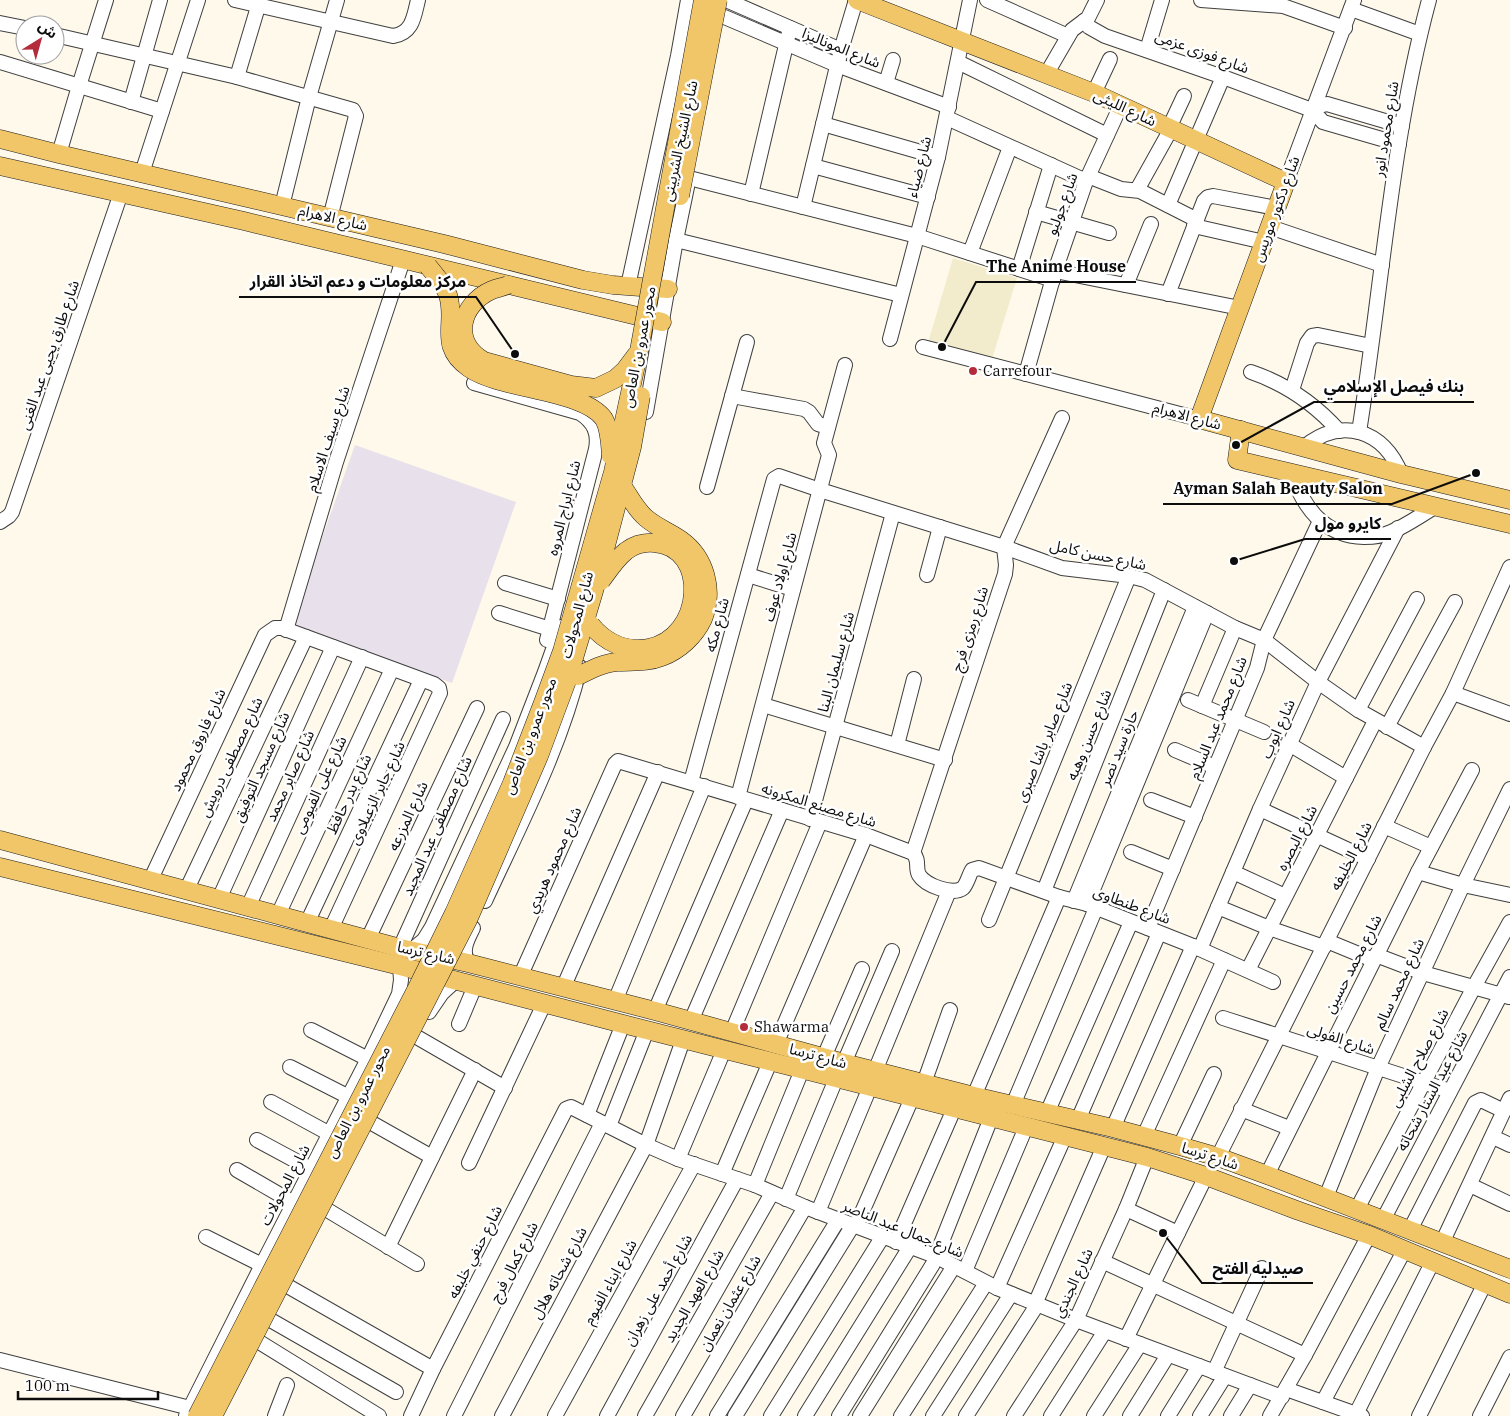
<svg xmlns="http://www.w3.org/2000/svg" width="1510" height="1416" font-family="'IBM Plex Serif','Noto Sans Arabic',serif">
  <rect width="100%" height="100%" fill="#fef9eb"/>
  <polygon fill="#e8e0ea" points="355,445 516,502 452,683 291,626"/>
  <polygon fill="#f2eccd" points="953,258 1017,278 988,372 925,353"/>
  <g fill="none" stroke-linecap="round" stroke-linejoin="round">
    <g stroke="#3f3f3f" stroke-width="16">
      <g id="minor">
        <path d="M235 0 393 36C413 33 414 16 418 0"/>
        <polyline points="726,0 841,50"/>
        <polyline points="987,0 1068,36"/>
        <polyline points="1201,0 1283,6 1345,28"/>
        <polyline points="1351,9 1420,34"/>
        <polyline points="722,16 837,65 949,107"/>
        <polyline points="1084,21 1089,27 1105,36 1223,77 1312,110 1323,122 1399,144"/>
        <polyline points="0,23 25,28"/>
        <polyline points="55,35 237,77 353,110 356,116 330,218"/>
        <polyline points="1147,50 1162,0"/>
        <polyline points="0,62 162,111"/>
        <polyline points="958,62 1107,135"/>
        <polyline points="1047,73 1072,30 1088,18 1097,0"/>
        <polyline points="237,77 260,0"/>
        <polyline points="886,83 893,60"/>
        <polyline points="1094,93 1110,59"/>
        <polyline points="131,102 160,0"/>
        <polyline points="1312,110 1319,106 1327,104 1402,126"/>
        <polyline points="947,118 1086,181"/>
        <polyline points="823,124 938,157"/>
        <polyline points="1169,128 1184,96"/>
        <polyline points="59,154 79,86 106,0"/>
        <polyline points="813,166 928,197"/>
        <polyline points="142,173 198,0"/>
        <polyline points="1088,176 1121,189 1140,191 1197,220"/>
        <polyline points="689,178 917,236 1053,280"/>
        <polyline points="1286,182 1354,0"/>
        <polyline points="1137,190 1171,129"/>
        <polyline points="751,194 790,28"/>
        <polyline points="1168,205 1223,77"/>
        <polyline points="282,206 309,97 337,0"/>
        <polyline points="803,207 841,50 856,0"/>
        <polyline points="1036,212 1109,233"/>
        <polyline points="1194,226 1264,242"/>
        <polyline points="1270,227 1382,265"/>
        <polyline points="676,240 901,295"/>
        <polyline points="970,253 1010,147"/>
        <polyline points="1019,269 1051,165"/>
        <polyline points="1055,271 1240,308"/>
        <polyline points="1126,285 1151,224"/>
        <polyline points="628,286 678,56 688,0"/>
        <polyline points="1168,294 1204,201 1208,197 1213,196 1276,208"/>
        <polyline points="890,339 938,157 970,0"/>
        <polyline points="923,347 1199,419"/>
        <path d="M1251 372C1286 384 1314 403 1339 431"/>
        <polyline points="1026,374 1055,271 1086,181 1121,105"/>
        <path d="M474 383 580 413C594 422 599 433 596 449L547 640"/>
        <polyline points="1292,390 1307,343 1312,336 1318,335 1371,346"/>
        <polyline points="732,396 804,409 809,412 818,424 828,427"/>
        <polyline points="646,412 676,240 687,187"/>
        <path d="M1359 432C1382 288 1391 141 1429 0"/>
        <path d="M1304 447C1341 416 1384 430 1401 474"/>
        <path d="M1291 473C1304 508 1324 536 1364 537 1373 537 1383 536 1391 532 1406 526 1421 515 1435 507"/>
        <polyline points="707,487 747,342"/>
        <polyline points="0,522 9,516 12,512 121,193"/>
        <polyline points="748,575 793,589"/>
        <polyline points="927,575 940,527"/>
        <polyline points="505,583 558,599"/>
        <polyline points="499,613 550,629"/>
        <polyline points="286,630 336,462 403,260"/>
        <polyline points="1453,693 1510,714"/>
        <polyline points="1188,700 1264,732"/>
        <polyline points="763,705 945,760"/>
        <polyline points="1202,706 1235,628"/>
        <polyline points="1358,710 1417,599"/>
        <polyline points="1387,727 1455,602"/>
        <polyline points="1289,744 1346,778"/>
        <polyline points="897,745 914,679"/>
        <polyline points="1175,750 1215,767"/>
        <polyline points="691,782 774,479 779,476 820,490 1004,547 1062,568 1129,576 1145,580 1235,628 1264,640 1318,682 1358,710 1424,747"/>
        <polyline points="738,797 829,455 824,443 845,365"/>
        <polyline points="1151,800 1195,817"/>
        <polyline points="1260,809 1368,859"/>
        <polyline points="810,819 893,513"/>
        <polyline points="1384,826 1431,847"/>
        <polyline points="1131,852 1173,869"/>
        <polyline points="913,853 1005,574 1006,565 1004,547 1062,418"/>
        <polyline points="1233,872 1285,896"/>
        <polyline points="1418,872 1463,885 1510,895"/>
        <polyline points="150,881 265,635 275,628 282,628 434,684 439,688 440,693 331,929"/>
        <polyline points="186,891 306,637"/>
        <polyline points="1044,891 1164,590"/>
        <polyline points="219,899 333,647"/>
        <path d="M485 901C520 825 560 749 580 667"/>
        <polyline points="1074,901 1195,607"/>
        <polyline points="1087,904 1207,613"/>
        <polyline points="248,907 362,657"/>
        <polyline points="1218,907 1269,928 1324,947"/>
        <polyline points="278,915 392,669"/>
        <polyline points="989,920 1129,576"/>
        <polyline points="307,923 421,680"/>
        <polyline points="1148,928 1257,668 1264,640 1320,521"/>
        <polyline points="368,939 477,708"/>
        <polyline points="1327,941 1373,960"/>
        <polyline points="400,948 503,719"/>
        <polyline points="1200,949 1260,809 1318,682 1398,528"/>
        <polyline points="412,950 424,940 432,927 516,747 545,672 561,627"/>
        <polyline points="1376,955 1423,973 1509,997"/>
        <path d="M468 963C461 950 467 940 473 928"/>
        <polyline points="1248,970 1375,721"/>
        <path d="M520 977 615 764 618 761 866 835 913 853C920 860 915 868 919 875 925 885 953 896 963 888 967 884 969 875 972 870L979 868 1059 897 1087 904 1193 946 1273 982"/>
        <polyline points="563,988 658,772"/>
        <polyline points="615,1001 704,786"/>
        <polyline points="655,1011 746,800"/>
        <polyline points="429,1012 442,993 455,981"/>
        <polyline points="1223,1018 1450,1091"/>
        <polyline points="691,1021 782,810"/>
        <polyline points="459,1024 475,986"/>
        <polyline points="311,1030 368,1059"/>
        <polyline points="732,1032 820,822"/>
        <polyline points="415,1036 505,1088"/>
        <polyline points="776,1044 866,835"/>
        <polyline points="824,1057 862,969"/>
        <polyline points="844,1063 892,951"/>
        <polyline points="290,1067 349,1097"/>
        <polyline points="875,1071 949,891"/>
        <polyline points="924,1083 950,1010"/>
        <polyline points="974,1096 1059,897"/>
        <polyline points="271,1102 330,1134"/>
        <polyline points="1013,1105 1096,908"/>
        <polyline points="1241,1109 1289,1128"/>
        <polyline points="1047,1113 1131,922"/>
        <polyline points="587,1115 623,1024"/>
        <polyline points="1078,1120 1159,933"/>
        <polyline points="370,1122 432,1157"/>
        <polyline points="609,1126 647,1030"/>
        <polyline points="1113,1128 1193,946"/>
        <polyline points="1144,1136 1224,960"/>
        <polyline points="1493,1137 1510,1145"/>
        <polyline points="257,1140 311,1169"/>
        <polyline points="1180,1146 1214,1074"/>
        <polyline points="1218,1157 1424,747 1453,693 1510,567"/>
        <polyline points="678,1159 724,1050"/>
        <polyline points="469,1163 544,1004"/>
        <polyline points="237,1170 294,1203"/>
        <polyline points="722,1174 770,1062"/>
        <polyline points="1267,1175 1418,872 1472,770"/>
        <polyline points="755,1185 802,1070"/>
        <polyline points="1470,1185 1510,1204"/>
        <polyline points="1326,1197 1378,1068 1463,885 1510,789"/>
        <polyline points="786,1199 836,1079"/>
        <polyline points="324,1208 417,1264"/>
        <polyline points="1126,1209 1178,1233"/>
        <polyline points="1357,1209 1474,987 1510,922"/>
        <polyline points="818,1212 870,1087"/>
        <polyline points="1383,1220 1510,977"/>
        <polyline points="856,1226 912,1098"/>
        <polyline points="1410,1230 1475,1103 1481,1100 1504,1111"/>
        <polyline points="206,1237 262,1265"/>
        <polyline points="896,1242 954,1109"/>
        <polyline points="1442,1243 1510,1098"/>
        <polyline points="388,1247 475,1070"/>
        <polyline points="1102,1261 1305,1355"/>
        <polyline points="965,1271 1026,1127"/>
        <polyline points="284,1284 433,1369"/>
        <polyline points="997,1288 1065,1136"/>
        <polyline points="1035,1304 1104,1146"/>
        <polyline points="267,1318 396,1392"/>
        <polyline points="1126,1339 1206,1176"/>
        <polyline points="256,1340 379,1416"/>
        <polyline points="0,1360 190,1408"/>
        <polyline points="1214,1372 1262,1268"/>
        <polyline points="1286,1389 1362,1416"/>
        <polyline points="1323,1402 1405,1249"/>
        <polyline points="1356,1414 1433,1261"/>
        <polyline points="186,1416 262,1265 368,1059 399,994 401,980 400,966"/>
        <polyline points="275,1416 287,1385"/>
        <polyline points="411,1416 433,1369 566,1109 571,1107 646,1145 678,1159 755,1185 805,1207 935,1256 997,1288 1076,1320 1282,1397"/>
        <polyline points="454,1416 602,1123"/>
        <polyline points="502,1416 646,1145 683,1040"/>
        <polyline points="555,1416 694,1164"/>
        <polyline points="607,1416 737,1179"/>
        <polyline points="645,1416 772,1193"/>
        <polyline points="683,1416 805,1207"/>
        <polyline points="717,1416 838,1220"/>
        <polyline points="735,1416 853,1225"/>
        <polyline points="771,1416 883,1236"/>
        <polyline points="805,1416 910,1247"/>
        <polyline points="839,1416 933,1264 991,1118"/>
        <polyline points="860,1416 954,1266"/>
        <polyline points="901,1416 986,1283"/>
        <polyline points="933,1416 1011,1294"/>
        <polyline points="966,1416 1037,1305"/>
        <polyline points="1014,1416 1076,1320 1126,1209 1147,1157"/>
        <polyline points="1051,1416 1105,1331"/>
        <polyline points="1094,1416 1140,1344"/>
        <polyline points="1130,1416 1168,1355"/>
        <polyline points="1168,1416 1199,1366"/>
        <polyline points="1200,1416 1225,1376"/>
        <polyline points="1231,1416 1250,1385"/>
        <polyline points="1270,1416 1305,1355 1369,1235"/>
        <polyline points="1419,1416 1485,1283"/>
        <polyline points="1480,1416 1510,1357"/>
      </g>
    </g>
    <g stroke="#1d1d1d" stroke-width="19">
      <g id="major">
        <polyline points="857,0 1094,93 1286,182 1199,419 1401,474 1510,500"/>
        <polyline points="0,139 59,154 444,244 583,280 613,285 668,289"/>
        <polyline points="0,166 244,221 662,322"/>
        <polyline points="1241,430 1237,460 1510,524"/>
        <polyline points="0,840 278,915 400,948 468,963 655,1011 844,1063 974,1096 1113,1128 1180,1146 1218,1157 1267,1175 1510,1269"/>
        <polyline points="0,867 400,966 623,1024 1147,1157 1206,1176 1299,1211 1369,1235 1510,1294"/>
      </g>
    </g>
    <use href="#minor" stroke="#fff" stroke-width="14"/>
    <use href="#major" stroke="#f1c668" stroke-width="18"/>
    <g stroke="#1d1d1d" stroke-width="19" stroke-linecap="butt">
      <g id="major-bridge">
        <polyline points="680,196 718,0"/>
        <path d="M428 266C435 275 444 284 448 295 457 323 437 346 469 368 500 390 584 390 604 419 610 430 610 444 611 456"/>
        <path d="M508 285C503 287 497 288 492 290 460 304 451 342 484 361L571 385 596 388 615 379 625 370 637 354"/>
        <path d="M591 625C605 642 625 652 648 648 704 638 710 547 654 543 644 542 634 545 626 551 616 559 609 570 601 581"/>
        <path d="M578 676C590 670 603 663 617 662 632 661 647 663 662 657 680 650 695 636 703 619 714 591 706 558 681 540 670 532 656 527 646 518 635 509 629 495 621 484"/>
        <polyline points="197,1416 418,986 454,913 512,783 544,700 562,651 613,472 639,351 703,0"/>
        <polyline points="213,1416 468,920 539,756 568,678 594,591 632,447 641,396"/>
      </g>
    </g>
    <use href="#major-bridge" stroke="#f1c668" stroke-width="18"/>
  </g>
  <g fill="#b42c3c" stroke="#fff" stroke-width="2">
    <circle cx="973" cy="371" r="5"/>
    <circle cx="744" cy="1027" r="5"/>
  </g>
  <g text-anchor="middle" stroke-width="5" stroke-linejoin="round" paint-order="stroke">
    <g font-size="15" fill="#0c0c0c" stroke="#fff">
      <text transform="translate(841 48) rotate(22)" y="5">شارع الموناليزا</text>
      <text transform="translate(1202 52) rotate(20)" y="5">شارع فوزى عزمى</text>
      <text transform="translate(1125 108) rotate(25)" y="5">شارع الليثى</text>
      <text transform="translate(1386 129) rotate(-81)" y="5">شارع محمود انور</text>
      <text transform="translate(680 141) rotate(-78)" y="5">شارع الشيخ الشربينى</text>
      <text transform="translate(919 167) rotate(-76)" y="5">شارع ضياء</text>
      <text transform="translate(1062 204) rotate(-70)" y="5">شارع جوليو</text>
      <text transform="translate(1276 209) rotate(-70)" y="5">شارع دكتور موريس</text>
      <text transform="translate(333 218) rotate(13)" y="5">شارع الاهرام</text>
      <text transform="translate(639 347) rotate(-79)" y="5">محور عمرو بن العاص</text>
      <text transform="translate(49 355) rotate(-71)" y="5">شارع طارق يحيى عبد الغنى</text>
      <text transform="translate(1187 416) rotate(15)" y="5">شارع الاهرام</text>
      <text transform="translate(328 439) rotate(-72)" y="5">شارع سيف الاسلام</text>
      <text transform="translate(564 508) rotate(-76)" y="5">شارع ابراج المروه</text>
      <text transform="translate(1098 555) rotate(12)" y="5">شارع حسن كامل</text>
      <text transform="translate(780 577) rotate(-75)" y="5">شارع اولاد عوف</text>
      <text transform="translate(577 615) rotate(-75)" y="5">شارع المحولات</text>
      <text transform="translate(717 625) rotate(-75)" y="5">شارع مكه</text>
      <text transform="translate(970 629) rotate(-72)" y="5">شارع رمزى فرج</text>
      <text transform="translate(836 662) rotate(-75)" y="5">شارع سليمان البنا</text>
      <text transform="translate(1218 718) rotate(-68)" y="5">شارع محمد عبد السلام</text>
      <text transform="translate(1278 729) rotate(-66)" y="5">شارع ايوب</text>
      <text transform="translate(1089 735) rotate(-68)" y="5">شارع حسن وهبه</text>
      <text transform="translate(530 736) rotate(-69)" y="5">محور عمرو بن العاص</text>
      <text transform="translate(198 740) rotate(-65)" y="5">شارع فاروق محمود</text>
      <text transform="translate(1044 742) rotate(-68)" y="5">شارع صابر باشا صبرى</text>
      <text transform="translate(1119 748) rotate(-68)" y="5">حارة سيد نصر</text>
      <text transform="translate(231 757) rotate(-65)" y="5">شارع مصطفى درويش</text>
      <text transform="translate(261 767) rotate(-66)" y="5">شارع مسجد التوفيق</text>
      <text transform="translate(290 776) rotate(-66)" y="5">شارع صابر محمد</text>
      <text transform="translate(320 785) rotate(-65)" y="5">شارع على الفيومى</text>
      <text transform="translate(377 793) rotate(-65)" y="5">شارع جابر الزعبلاوى</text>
      <text transform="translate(349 794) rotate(-65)" y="5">شارع بدر حافظ</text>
      <text transform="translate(819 805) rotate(17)" y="5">شارع مصنع المكرونه</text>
      <text transform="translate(408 816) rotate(-65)" y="5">شارع المزرعه</text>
      <text transform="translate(437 826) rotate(-66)" y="5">شارع مصطفى عبد المجيد</text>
      <text transform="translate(1297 838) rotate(-63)" y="5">شارع البصره</text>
      <text transform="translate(1351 856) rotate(-63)" y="5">شارع الخليفه</text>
      <text transform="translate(554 860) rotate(-66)" y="5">شارع محمود هريدي</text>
      <text transform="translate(1132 905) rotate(21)" y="5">شارع طنطاوى</text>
      <text transform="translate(426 953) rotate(13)" y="5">شارع ترسا</text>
      <text transform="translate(1353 964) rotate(-63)" y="5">شارع محمد حسين</text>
      <text transform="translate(1399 984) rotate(-65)" y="5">شارع محمد سالم</text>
      <text transform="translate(1341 1039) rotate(18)" y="5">شارع الفولى</text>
      <text transform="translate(818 1056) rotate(15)" y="5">شارع ترسا</text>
      <text transform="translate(1419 1058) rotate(-62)" y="5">شارع صلاح الشلبى</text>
      <text transform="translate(1432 1091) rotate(-62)" y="5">شارع عبد الستار شحاته</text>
      <text transform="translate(358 1102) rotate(-63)" y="5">محور عمرو بن العاص</text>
      <text transform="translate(1210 1156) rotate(18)" y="5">شارع ترسا</text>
      <text transform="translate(285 1185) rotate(-62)" y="5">شارع المحولات</text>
      <text transform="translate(903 1229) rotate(22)" y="5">شارع جمال عبد الناصر</text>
      <text transform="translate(475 1252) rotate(-63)" y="5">شارع حنفي خليفه</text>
      <text transform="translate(514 1262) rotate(-63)" y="5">شارع كمال فرج</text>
      <text transform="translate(559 1273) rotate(-62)" y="5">شارع شحاته هلال</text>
      <text transform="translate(610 1282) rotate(-61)" y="5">شارع ابناء الفيوم</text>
      <text transform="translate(1073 1283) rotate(-65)" y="5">شارع الجندي</text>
      <text transform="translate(658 1290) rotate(-61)" y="5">شارع أحمد على زهران</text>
      <text transform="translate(694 1296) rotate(-60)" y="5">شارع العهد الجديد</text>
      <text transform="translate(730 1303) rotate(-60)" y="5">شارع عثمان نعمان</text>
    </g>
    <g font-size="15" fill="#0c0c0c" stroke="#fff" text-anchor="start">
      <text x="983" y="376">Carrefour</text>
      <text x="754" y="1032">Shawarma</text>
    </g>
  </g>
  <path fill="none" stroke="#0c0c0c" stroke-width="2" d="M942 347L976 282H1136M515 354L476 297H239M1236 445L1314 402H1474M1476 473L1392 504H1163M1234 561L1305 539H1391M1163 1233L1202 1283H1313"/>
  <g fill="#0c0c0c" stroke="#fff" stroke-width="2">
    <circle cx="942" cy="347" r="5"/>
    <circle cx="515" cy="354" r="5"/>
    <circle cx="1236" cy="445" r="5"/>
    <circle cx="1476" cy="473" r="5"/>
    <circle cx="1234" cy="561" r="5"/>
    <circle cx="1163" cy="1233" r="5"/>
  </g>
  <g font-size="16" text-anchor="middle" font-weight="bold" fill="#0c0c0c" stroke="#fff" stroke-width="5" stroke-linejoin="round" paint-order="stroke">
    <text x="1056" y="272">The Anime House</text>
    <text x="358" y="287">مركز معلومات و دعم اتخاذ القرار</text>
    <text x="1394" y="392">بنك فيصل الإسلامي</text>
    <text x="1278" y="494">Ayman Salah Beauty Salon</text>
    <text x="1348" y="529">كايرو مول</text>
    <text x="1258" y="1274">صيدليه الفتح</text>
  </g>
  <g transform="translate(40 40) rotate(37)"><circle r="24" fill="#ffffff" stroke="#9e9e9e"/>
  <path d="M0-4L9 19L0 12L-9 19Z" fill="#b42c3c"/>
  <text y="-8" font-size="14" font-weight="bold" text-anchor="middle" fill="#0c0c0c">ش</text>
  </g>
  <path d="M18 1391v8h140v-8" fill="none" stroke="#0c0c0c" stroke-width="2.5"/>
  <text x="25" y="1391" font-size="15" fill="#0c0c0c" stroke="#ffffff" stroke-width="4" paint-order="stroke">100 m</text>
</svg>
